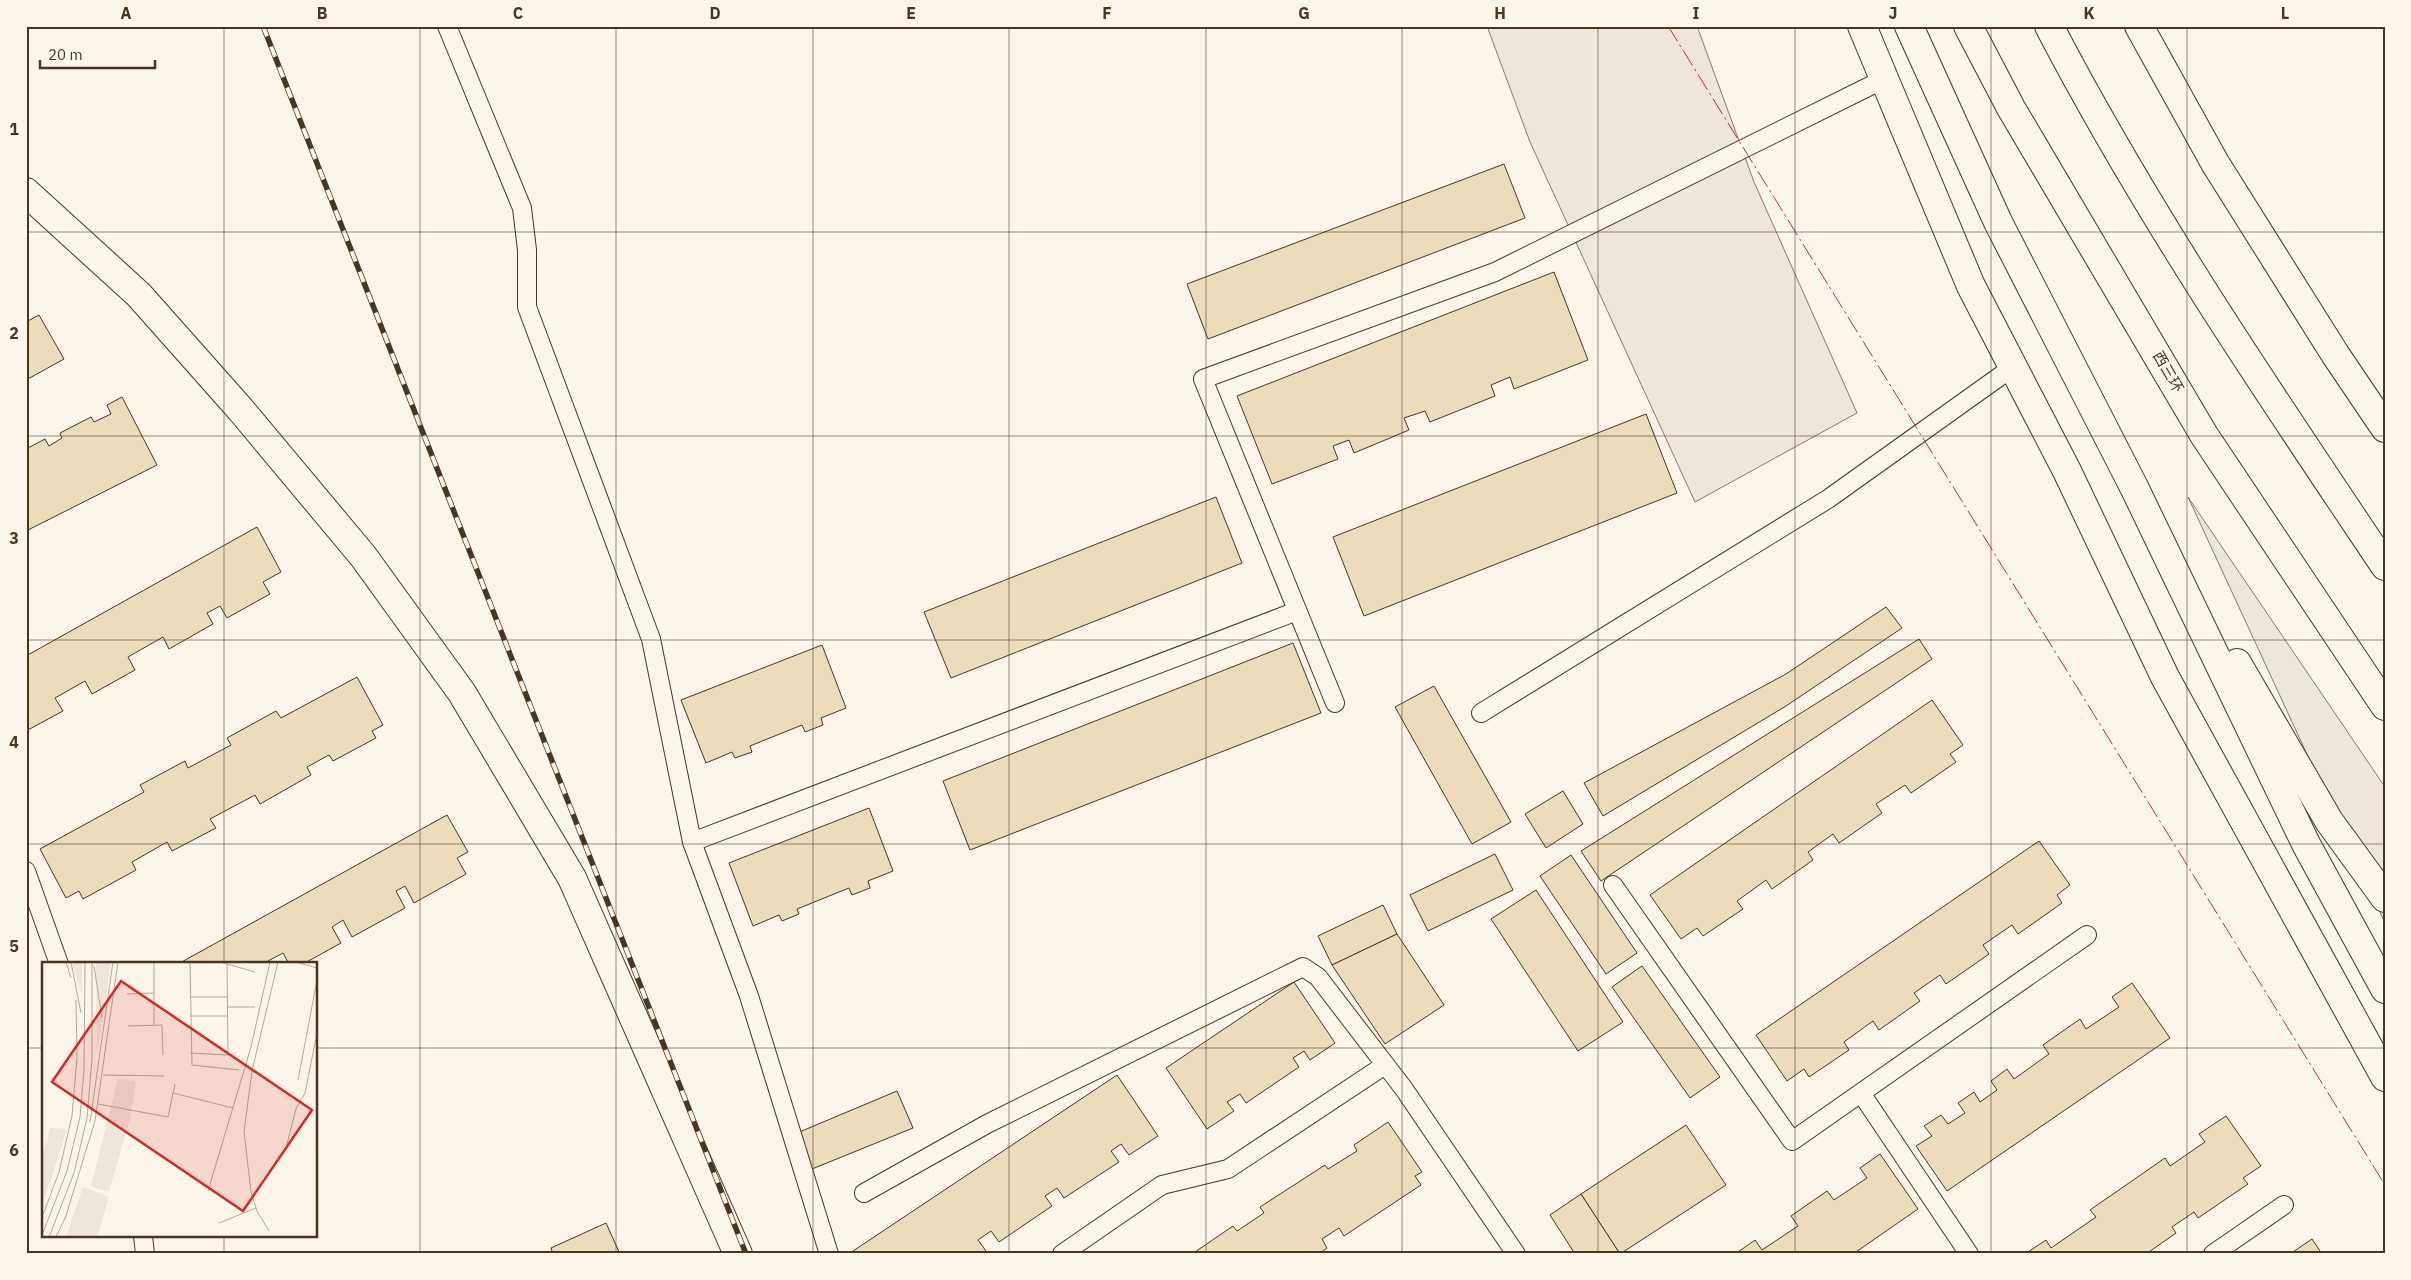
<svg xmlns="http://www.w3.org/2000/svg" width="2411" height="1280" font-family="'IBM Plex Sans','Noto Sans SC',sans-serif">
  <rect width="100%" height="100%" fill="#fbf6e9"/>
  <g fill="#ede6d9" stroke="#887966">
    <polygon points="1487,26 1697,26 1754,182 1857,413 1695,502 1530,142"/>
    <polygon points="2188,497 2385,787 2385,923"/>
  </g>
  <g fill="#ecdcbc" stroke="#4a3520">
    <polygon points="1504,164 1525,218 1208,339 1187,284"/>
    <polygon points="1554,272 1588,360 1514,389 1510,377 1491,385 1495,396 1430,422 1425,411 1404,418 1409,430 1354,453 1349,440 1333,446 1338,459 1272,484 1237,396"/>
    <polygon points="39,315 64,359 26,380 26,322"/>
    <polygon points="122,397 157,465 26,531 26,449 45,439 49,446 62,438 60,433 91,417 94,422 111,414 107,405"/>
    <polygon points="1646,414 1677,493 1364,616 1333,537"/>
    <polygon points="1216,497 1242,563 951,678 924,612"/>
    <polygon points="257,527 281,572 263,582 270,594 227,618 220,606 207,613 213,624 169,649 163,637 128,657 135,670 92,694 85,681 55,698 63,711 26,731 26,656"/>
    <polygon points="1886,607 1902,628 1786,706 1603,816 1584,783 1786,674"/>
    <polygon points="1919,639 1932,659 1601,881 1581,851"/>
    <polygon points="1293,643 1321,713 970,850 943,781"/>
    <polygon points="822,645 846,708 821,718 823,725 805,732 802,725 750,746 752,752 735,758 732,752 706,763 681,700"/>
    <polygon points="357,677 383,725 372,731 376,738 333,761 329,755 307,767 311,775 260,804 255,795 210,819 216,828 172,851 167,842 132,862 136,870 83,899 79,891 66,898 40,849 144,792 140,785 185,761 188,768 231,745 227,738 276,711 281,718"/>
    <polygon points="1434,686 1511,822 1472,844 1395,707"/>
    <polygon points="1932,700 1963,745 1950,754 1956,762 1911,793 1905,785 1876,804 1882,813 1839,843 1833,834 1808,852 1813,860 1772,889 1766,880 1737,901 1743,909 1703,936 1697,928 1681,939 1650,895"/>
    <polygon points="1563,791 1583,824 1546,848 1525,814"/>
    <polygon points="869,808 893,871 868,881 870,888 852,895 849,888 797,909 799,914 782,921 779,915 753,926 729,863"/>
    <polygon points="447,815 468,852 457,858 466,874 414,903 405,886 396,891 405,908 352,937 343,920 332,927 341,943 303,964 289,964 283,953 268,961 270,964 178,964"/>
    <polygon points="2039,841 2070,885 2057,895 2062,903 2018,934 2012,925 1983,945 1989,954 1946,984 1940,975 1914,993 1920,1001 1879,1030 1873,1021 1844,1042 1849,1050 1809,1077 1804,1069 1787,1081 1756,1035"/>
    <polygon points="1495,854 1513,890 1428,931 1410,895"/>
    <polygon points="1571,855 1637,953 1606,974 1540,876"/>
    <polygon points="1536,890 1623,1022 1578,1051 1491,919"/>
    <polygon points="1383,905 1397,934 1332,965 1318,936"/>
    <polygon points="1397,934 1444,1005 1385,1044 1332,965"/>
    <polygon points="1642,966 1720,1077 1690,1098 1612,987"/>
    <polygon points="1294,982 1335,1043 1310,1060 1304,1051 1293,1058 1299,1067 1246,1103 1240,1094 1227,1102 1234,1111 1207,1129 1166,1068"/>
    <polygon points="2132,983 2170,1038 1947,1191 1916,1146 1932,1136 1924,1126 1941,1115 1948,1124 1965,1113 1958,1103 1974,1092 1980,1102 1997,1090 1991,1081 2007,1069 2014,1079 2049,1054 2043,1045 2080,1019 2086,1029 2119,1007 2112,997"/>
    <polygon points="1117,1075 1158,1136 1129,1155 1121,1144 1111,1151 1119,1162 1064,1198 1057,1188 1045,1196 1052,1206 999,1242 991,1231 978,1240 986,1251 982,1254 855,1254 853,1251"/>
    <polygon points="897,1091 913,1128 812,1169 797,1133"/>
    <polygon points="2226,1116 2261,1166 2243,1178 2248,1184 2198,1218 2194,1212 2172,1227 2176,1233 2146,1254 2025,1254 2046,1240 2051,1248 2096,1217 2090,1210 2165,1158 2170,1166 2205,1142 2199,1134"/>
    <polygon points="1388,1122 1422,1172 1415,1176 1421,1185 1344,1236 1339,1228 1322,1239 1327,1248 1319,1254 1192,1254 1233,1226 1237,1231 1264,1213 1260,1207 1325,1165 1328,1169 1357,1151 1354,1145"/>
    <polygon points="1686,1125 1726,1185 1620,1254 1581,1194"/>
    <polygon points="1880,1154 1918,1209 1853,1254 1740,1254 1738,1252 1755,1240 1762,1250 1798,1226 1791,1216 1827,1191 1834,1200 1867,1178 1860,1168"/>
    <polygon points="1581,1194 1620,1254 1575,1254 1550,1215"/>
    <polygon points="606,1223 620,1254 553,1254 551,1248"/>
    <polygon points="2312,1239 2322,1254 2290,1254"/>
  </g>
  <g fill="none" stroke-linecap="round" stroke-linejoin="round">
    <g stroke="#4a3520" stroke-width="20">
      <g id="lane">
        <polyline points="447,26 522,208 527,250 527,307 651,639 692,842 749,996 829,1254"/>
        <polyline points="1335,703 1203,379 1495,272 1884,79"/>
        <polyline points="1481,713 1828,499 2013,367"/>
        <polyline points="692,842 1297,611"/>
        <polyline points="26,871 59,964"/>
        <polyline points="1613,885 1792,1141 2087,935"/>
        <polyline points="1861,1093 1969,1254"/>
        <polyline points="864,1193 987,1124 1303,967 1318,977 1404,1089 1516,1254"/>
        <polyline points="143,1236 145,1254"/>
        <polyline points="1062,1254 1162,1185 1228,1169 1385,1065"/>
        <polyline points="2213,1254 2284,1205"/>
      </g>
    </g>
    <g stroke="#4a3520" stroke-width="30">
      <polyline id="street" points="26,192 139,295 241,410 363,556 462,693 572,878 738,1254"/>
    </g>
    <g stroke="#4a3520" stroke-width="30">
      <g id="secondary">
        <polyline points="1862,26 1971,286 2067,471 2165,677 2385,1077"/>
        <polyline points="2139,26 2215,163 2335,354 2385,428"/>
      </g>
    </g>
    <g stroke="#4a3520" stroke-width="30">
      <g id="highway">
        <polyline points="1909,26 1998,222 2134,487 2306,844 2385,989"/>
        <polyline points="1968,26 2011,108 2204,435 2385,706"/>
        <path d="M2049 26C2147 214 2267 390 2385 566"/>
        <polyline points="2237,663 2329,821 2385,898"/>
      </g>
    </g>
    <use href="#lane" stroke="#fbf6e9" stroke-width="18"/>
    <use href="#street" stroke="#fbf6e9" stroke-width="28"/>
    <use href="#secondary" stroke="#fbf6e9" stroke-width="28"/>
    <use href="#highway" stroke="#fbf6e9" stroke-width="28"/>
    <g stroke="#4a3520" stroke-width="5.5">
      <polyline id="rail" points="263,26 746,1254"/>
    </g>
    <use href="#rail" stroke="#fbf6e9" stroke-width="4" stroke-dasharray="11" stroke-linecap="butt"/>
    <polyline stroke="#c62828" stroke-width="1" stroke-dasharray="18 4 2.5 4" stroke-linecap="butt" points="1668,26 2385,1185"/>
  </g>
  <path fill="none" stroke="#4a3520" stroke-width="1" stroke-opacity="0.55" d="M224 26V964M420 26V1254M616 26V1254M813 26V1254M1009 26V1254M1206 26V1254M1402 26V1254M1598 26V1254M1795 26V1254M1991 26V1254M2187 26V1254M26 232H2385M26 436H2385M26 640H2385M26 844H2385M26 1048H44M316 1048H2385M224 1236V1254"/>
  <g text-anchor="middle" stroke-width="4" stroke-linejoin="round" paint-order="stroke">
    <g font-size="15" fill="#4a3520" stroke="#fbf6e9">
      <text transform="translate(2168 372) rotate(60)" y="5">西三环</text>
    </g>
  </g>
  <g transform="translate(42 962)">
    <rect width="275" height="275" fill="#fbf6e9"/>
    <path d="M30 0H40V34ZM54 0H69L55 93ZM76 117 94 119 88 156 67 230 49 225ZM8 166 25 167 0 244V195ZM41 225 67 235 55 275H24Z" fill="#ede6d9"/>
    <path fill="none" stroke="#b4a999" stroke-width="1" d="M24 0 29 16M29 0 39 51M112 0V63M148 0 150 103 197 108M178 0 213 10M254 0 275 6M52 4 60 56M85 32 112 31M148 35H186M186 45H213M148 54H186M86 64 120 63 121 93M148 91 186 93 185 2M61 113 122 114M256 118 275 18M131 131 191 146M56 142 126 155 133 122M48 160 71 0M244 186 254 147 263 131 275 71M166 229 209 85 228 0M1 253 17 210 30 154 35 96 34 38M23 257 53 159 76 0M177 261 214 246M227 269 215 249 209 230 202 170 210 109 236 0M0 273 25 209 38 155 42 108 43 0M7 275 32 211 45 156 50 97V0M14 275 24 254"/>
    <path fill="#d62828" fill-opacity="0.15" stroke="#d62828" stroke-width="2.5" d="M79 19 270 148 201 249 10 120Z"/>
    <rect width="275" height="275" fill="none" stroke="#4a3520" stroke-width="2.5"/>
  </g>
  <rect width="2411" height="1280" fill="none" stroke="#fbf6e9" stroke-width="55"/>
  <path d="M40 60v8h115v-8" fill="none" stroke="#4a3520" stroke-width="2.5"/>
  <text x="48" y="60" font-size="15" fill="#4a3520" stroke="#fbf6e9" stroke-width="4" paint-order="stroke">20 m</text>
  <rect x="28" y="28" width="2356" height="1224" fill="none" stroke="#4a3520" stroke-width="2"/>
  <g font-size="16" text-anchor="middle" font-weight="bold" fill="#4a3520">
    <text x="126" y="19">A</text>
    <text x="322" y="19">B</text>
    <text x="518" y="19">C</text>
    <text x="715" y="19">D</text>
    <text x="911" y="19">E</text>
    <text x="1107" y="19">F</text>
    <text x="1304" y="19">G</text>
    <text x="1500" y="19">H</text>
    <text x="1696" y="19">I</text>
    <text x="1893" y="19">J</text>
    <text x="2089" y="19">K</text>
    <text x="2285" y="19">L</text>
    <text x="14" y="135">1</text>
    <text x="14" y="339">2</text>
    <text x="14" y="544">3</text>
    <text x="14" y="748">4</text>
    <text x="14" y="952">5</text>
    <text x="14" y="1156">6</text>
  </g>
</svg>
